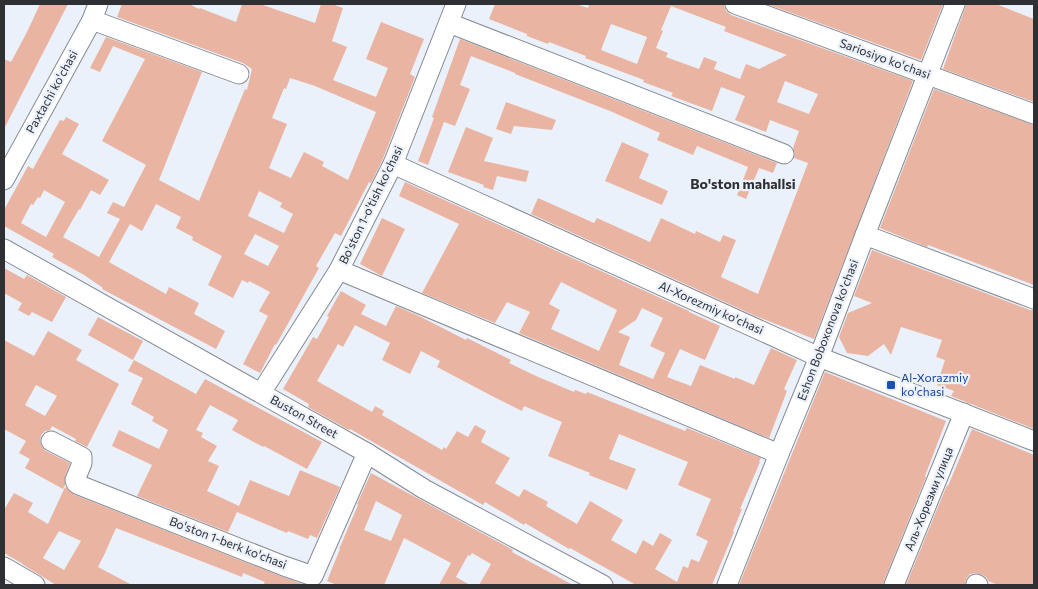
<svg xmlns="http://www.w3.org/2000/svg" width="1038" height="589" font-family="Commissioner,sans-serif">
  <rect width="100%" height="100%" fill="#ebf1fa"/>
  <g fill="#eab4a2" fill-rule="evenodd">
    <polygon points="40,4 68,4 4,129 4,59 11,62 27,32"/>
    <path d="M122 4H189L199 9 200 8 236 22 242 4H260L315 23 321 4H332L343 8 332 41 347 47 333 80 376 97 388 68 366 59 381 22 424 39 410 74 415 77 382 161 371 183 369 182 341 236 335 233 316 266 319 268 276 345 275 344 260 373 243 364 268 316 259 311 270 292 249 281 248 283 242 280 233 298 208 285 222 256 192 240 193 237 176 228 181 217 156 204 142 231 130 224 109 262 166 294 169 287 199 303 194 314 225 331 216 349 102 289 103 288 84 275 52 257 54 254 4 226V210L28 166 33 169 60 120 64 121 66 117 79 124 62 154 109 180 100 195 91 190 80 210 79 209 63 237 99 257 120 219 107 213 113 202 124 207 146 165 102 141 145 59 113 46 100 72 90 68 106 37 202 72 159 180 199 201 245 89 247 90 252 69 243 63 117 17ZM290 78 315 86 376 112 348 180 322 166 324 162 304 152 291 178 269 168 287 124 272 118 284 88 286 89ZM44 190 65 202 46 237 21 223 31 204 33 205 38 197 40 198ZM259 191 282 203 280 207 293 214 284 233 248 216ZM255 234 279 246 268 266 244 254Z"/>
    <path d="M495 4H576L588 8 589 4H720L724 5 726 11 731 15 913 81 814 339 758 317 531 214 538 198 594 223 597 218 650 242 661 218 695 234 696 231 720 242 723 235 736 240 721 277 758 294 808 163 794 158 795 153 793 148 799 131 770 120 766 132 735 120 745 96 721 87 712 111 671 96 673 93 643 82 644 80 585 58 586 56 549 42 548 44 527 36V34L489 19ZM671 6 726 27 724 31 787 55 759 69 746 64 740 79 714 69 717 62 704 57 699 69 666 57 668 53 656 48 663 31 661 30ZM611 24 647 37 637 64 601 50ZM785 81 818 94 809 114 777 102Z"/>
    <polygon points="767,4 943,4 921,60"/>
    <polygon points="966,4 996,4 1034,19 1034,102 943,69 965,8"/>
    <polygon points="460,39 777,163 773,173 759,168 746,199 737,195 748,167 697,146 693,155 657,140 660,133 610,111 515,74 515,73 471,56 460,85 470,89 455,126 444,122 428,165 418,161 434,118 432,117"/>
    <polygon points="934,89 1034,125 1034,285 928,245 927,247 880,228"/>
    <polygon points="506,102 556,120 552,130 514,126 511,134 496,129"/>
    <polygon points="466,127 493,138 484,161 529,171 526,182 497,176 493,190 483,187 484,185 448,172"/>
    <polygon points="622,142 649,154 639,178 668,191 662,205 605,181"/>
    <path d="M405 182 689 311V312L720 326 705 360 680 349 667 377 691 386 700 365 735 379V377L754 385 771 348 797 360 784 389 787 391 769 438 519 333 530 312 507 302 495 323 422 293 459 224 399 196ZM561 282 617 310 599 351 551 329 560 310 549 304ZM642 308 663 318 650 346 665 353 653 379 619 365 630 337 618 332 636 320Z"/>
    <polygon points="382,218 405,229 382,276 360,264"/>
    <polygon points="872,250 1030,310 1034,310 1034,429 951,396 954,391 937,385 945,360 936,357 942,340 901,327 891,355 884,344 868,356 847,353 839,337 848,313 872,303 854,296"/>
    <polygon points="4,268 24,279 27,275 66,297 52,322 32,312 29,316 18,310 22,303 4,293"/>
    <path d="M341 291 366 305 361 314 386 326 396 306 417 315 466 340 467 338 511 360 509 363 536 376 574 392 575 390 586 394 587 392 685 431 687 428 761 458 759 462H760L740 509H742L733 531 734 532 712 585H636L570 548 569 549 525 523 524 525 485 502 483 505 350 429 349 430 308 407 309 404 283 389 313 337 317 339 329 317 327 316ZM355 325 390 343 382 360 410 374 421 351 440 361 437 367 492 396 522 411 524 406 562 422 548 456 590 473 589 475 627 490 636 469 609 459 619 434 688 462 678 485 711 499 696 535 708 541 699 562 691 559 688 568 683 566 677 582 655 569 672 540 660 533 653 546 643 540 636 554 611 540 623 520 590 501 577 524 546 506 548 502 524 489 519 497 495 483 510 458 481 442 486 431 475 425 468 437 457 431 446 449 444 447 442 450 382 415 384 411 375 406 372 412 317 381 338 344 343 347Z"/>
    <polygon points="98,317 143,341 133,360 88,335"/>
    <path d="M48 331 82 350 76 360 119 384 87 447 75 441 76 439 52 426 50 430 45 431 41 435 40 441 42 447 46 451 70 463 65 476V485L63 489 25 468 30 459 19 453 26 441 4 429V340L34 356ZM36 385 57 396 45 416 25 405Z"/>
    <polygon points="134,360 196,394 205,379 322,442 307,469 264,446 263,447 232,430 238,420 210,405 196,430 203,433 201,437 217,446 208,461 219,466 207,491 239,506 250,480 289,496 300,470 340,487 317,538 310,535 308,539 288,531 287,533 237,512 228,532 137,496 152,465 112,446 119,430 159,449 168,430 152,421 154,417 131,404 143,378 128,371"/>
    <polygon points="825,372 946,421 925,476 926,477 884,581 883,585 739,585"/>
    <polygon points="972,429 1034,455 1034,585 998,585 988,581 987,578 983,575 976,573 970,574 966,579 965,585 906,585 947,485 948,486"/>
    <path d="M371 473 513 550 512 552 573 585H479L491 564 472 553 470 556 468 555 456 577 470 585H439L451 563 404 538 384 585H337L327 581 340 549H339L358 505 357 504ZM376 501 402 515 391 541 364 530Z"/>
    <path d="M65 487 75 495 280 576 305 585H263L265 582 243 573 242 577 116 528 105 553 98 567 132 585H56L22 564H23L4 553V510L14 493 33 503 28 512 48 524ZM59 531 81 541 64 570 43 558Z"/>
  </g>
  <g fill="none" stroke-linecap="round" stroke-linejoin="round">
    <g stroke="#858a92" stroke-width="21">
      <g id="minor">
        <polyline points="735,4 1034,114"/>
        <polyline points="92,20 239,74"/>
        <polyline points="449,23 784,154"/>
        <polyline points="393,164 819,357 1034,441"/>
        <polyline points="4,180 92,20 98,4"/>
        <polyline points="865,235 1034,299"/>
        <polyline points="4,249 367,453 424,489 603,585"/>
        <polyline points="339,270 779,454"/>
        <polyline points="261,393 339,270 393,164 456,4"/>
        <polyline points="51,441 82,457 82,463 75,480 76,483 79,485 284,566 313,576 367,453"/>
        <polyline points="4,567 35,585"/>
        <polyline points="976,584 978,585"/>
        <polyline points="727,585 779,454 819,357 865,235 955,4"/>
        <polyline points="894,585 964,413"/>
      </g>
    </g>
    <use href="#minor" stroke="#fff" stroke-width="19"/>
  </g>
  <rect fill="#1a4fb4" stroke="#ebf1fa" stroke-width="2" x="886" y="380" width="10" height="10" rx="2.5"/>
  <g text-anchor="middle" stroke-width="4.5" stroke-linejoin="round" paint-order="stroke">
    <g font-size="12" fill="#2e3033" stroke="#ebf1fa">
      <text transform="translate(885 59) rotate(20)" y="4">Sariosiyo ko'chasi</text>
      <text transform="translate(52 92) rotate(-61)" y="4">Paxtachi ko'chasi</text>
      <text transform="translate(371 205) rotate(-64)" y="4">Bo'ston 1-o'tish ko'chasi</text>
      <text transform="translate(711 308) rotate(24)" y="4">Al-Xorezmiy ko'chasi</text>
      <text transform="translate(828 330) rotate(-69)" y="4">Eshon Boboxonova ko'chasi</text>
      <text transform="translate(304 417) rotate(29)" y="4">Buston Street</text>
      <text transform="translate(929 499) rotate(-68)" y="4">Аль-Хорезми улица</text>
      <text transform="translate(228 543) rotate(21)" y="4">Bo'ston 1-berk ko'chasi</text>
    </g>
    <g font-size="12" fill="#164399" stroke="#ebf1fa" text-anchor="start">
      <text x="901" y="382">Al-Xorazmiy<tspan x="901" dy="14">ko'chasi</tspan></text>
    </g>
    <g font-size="14" font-weight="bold" fill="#2e3033" stroke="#ebf1fa">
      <text x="743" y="189">Bo'ston mahallsi</text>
    </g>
  </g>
  <rect width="1038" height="589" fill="none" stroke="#2e3033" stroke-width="10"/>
</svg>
